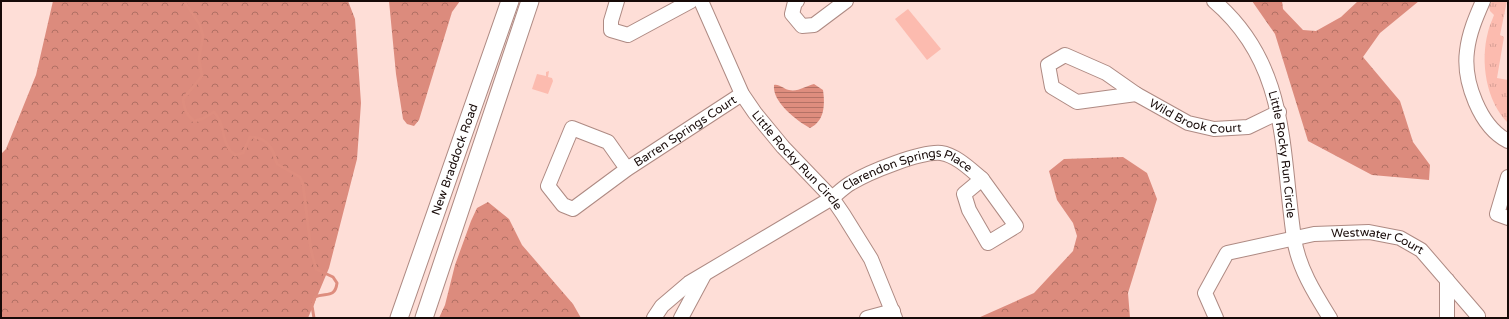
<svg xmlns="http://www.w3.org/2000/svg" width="1509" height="319" font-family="'Varela Round',sans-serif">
  <defs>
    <pattern id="grass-tufts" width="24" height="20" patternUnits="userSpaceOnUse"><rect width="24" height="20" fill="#fcbbaf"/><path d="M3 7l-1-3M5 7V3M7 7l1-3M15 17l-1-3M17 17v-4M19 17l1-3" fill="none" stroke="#d79f95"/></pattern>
    <pattern id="forest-crowns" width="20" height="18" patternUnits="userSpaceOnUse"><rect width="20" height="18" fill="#dc8b7d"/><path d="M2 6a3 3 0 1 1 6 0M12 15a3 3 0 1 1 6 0" fill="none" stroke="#b17064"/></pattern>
    <pattern id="water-rules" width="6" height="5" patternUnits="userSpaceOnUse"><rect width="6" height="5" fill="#de8d7e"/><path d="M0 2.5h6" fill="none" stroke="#b37165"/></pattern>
  </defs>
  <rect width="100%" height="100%" fill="#feded7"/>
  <path fill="url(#grass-tufts)" d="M1492 1H1507L1500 35 1504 37 1497 78 1508 80V123C1486 101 1480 62 1488 32 1489 26 1492 21 1494 15L1490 11 1489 7Z"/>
  <g fill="url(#forest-crowns)">
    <polygon points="53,1 348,1 355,19 361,103 357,159 329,268 308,318 1,318 1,154 6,149 36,75"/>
    <polygon points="389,1 460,1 452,12 419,120 414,126 407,124 403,119 396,74"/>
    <polygon points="1252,1 1282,1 1283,9 1303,30 1316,31 1341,17 1358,1 1419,1 1380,33 1363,57 1400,101 1413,142 1430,165 1429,180 1372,175 1308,141 1275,34"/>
    <polygon points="1123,157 1147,173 1157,199 1128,293 1130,318 978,318 1034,293 1073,251 1077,236 1073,223 1057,200 1049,171 1064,159"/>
    <polygon points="488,202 509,219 522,245 573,304 581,318 439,318 445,305 455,265 471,221 477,208"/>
  </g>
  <g fill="#fcbbaf">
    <polygon points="908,9 941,49 927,60 895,19"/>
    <polygon points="549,71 548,77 552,78 553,81 548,94 532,89 537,74 546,76 546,72"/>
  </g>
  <path fill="url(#water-rules)" d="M814 84 823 90C825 104 825 121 810 128 797 121 772 102 774 85 780 84 783 89 789 90 798 92 806 86 814 84Z"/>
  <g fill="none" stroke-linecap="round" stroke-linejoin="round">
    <path stroke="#de8d7e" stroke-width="3" d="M184 1 200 25 203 36 199 59 202 76 183 99C184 108 186 115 194 121L202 119 214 112C226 124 220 144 235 155L243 153 250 137C267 137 273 148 277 164L300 177 303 184 311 250 316 269 333 277 337 283C335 299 325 292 315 297L312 306 314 318"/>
    <g stroke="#ae8a83" stroke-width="16">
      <g id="minor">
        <polyline points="617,1 611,21 611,30 628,35 691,1"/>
        <path id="s1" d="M701 1 742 94 755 113 783 147 832 198 843 214 871 259 895 318"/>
        <polyline points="797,1 795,2 792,14 802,26 814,25 846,1"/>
        <path id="s2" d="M1214 1C1289 65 1281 150 1294 238 1298 267 1315 294 1330 318"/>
        <path d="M1483 1C1476 17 1469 33 1467 51 1463 81 1480 127 1508 141"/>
        <polygon points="1065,55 1106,73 1136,94 1077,102 1052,87 1048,65"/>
        <path id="s3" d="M1136 94 1188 123 1214 129 1248 127 1279 112"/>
        <path id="s4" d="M627 169 608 142 572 128 548 186 563 205 573 209 627 169 742 94"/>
        <polyline points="1508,177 1497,214 1508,218"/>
        <polygon points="982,179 1016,226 988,243 969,210 964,194"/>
        <polyline points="1447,280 1447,318"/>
        <path id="s5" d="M654 318 662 306 689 283 832 198C838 193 844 187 851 183 869 172 921 151 941 153 956 155 971 170 982 179"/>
        <polyline points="681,318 704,275"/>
        <polyline points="867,318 893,311"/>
        <path id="s6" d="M1216 318 1205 293 1227 253 1314 234 1369 232 1400 238 1421 250 1478 316V318"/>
      </g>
    </g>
    <g stroke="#ae8a83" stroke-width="19">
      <g id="major">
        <path id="s7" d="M399 318 510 1"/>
        <polyline points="424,318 530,1"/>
      </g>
    </g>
    <use href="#minor" stroke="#fff" stroke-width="14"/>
    <use href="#major" stroke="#fff" stroke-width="17"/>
  </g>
  <g text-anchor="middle" stroke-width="4" stroke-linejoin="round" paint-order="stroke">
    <g font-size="12" fill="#170a08" stroke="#fff">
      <text dy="4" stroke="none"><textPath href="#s3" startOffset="65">Wild Brook Court</textPath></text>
      <text dy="4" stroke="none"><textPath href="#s4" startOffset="306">Barren Springs Court</textPath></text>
      <text dy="4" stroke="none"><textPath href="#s2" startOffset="173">Little Rocky Run Circle</textPath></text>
      <text dy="4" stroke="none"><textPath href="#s7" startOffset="168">New Braddock Road</textPath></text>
      <text dy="4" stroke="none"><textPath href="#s1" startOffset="188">Little Rocky Run Circle</textPath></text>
      <text dy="4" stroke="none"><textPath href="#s5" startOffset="301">Clarendon Springs Place</textPath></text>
      <text dy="4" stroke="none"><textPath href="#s6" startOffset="227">Westwater Court</textPath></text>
    </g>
  </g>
  <rect width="1509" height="319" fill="none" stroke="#170a08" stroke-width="4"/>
</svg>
